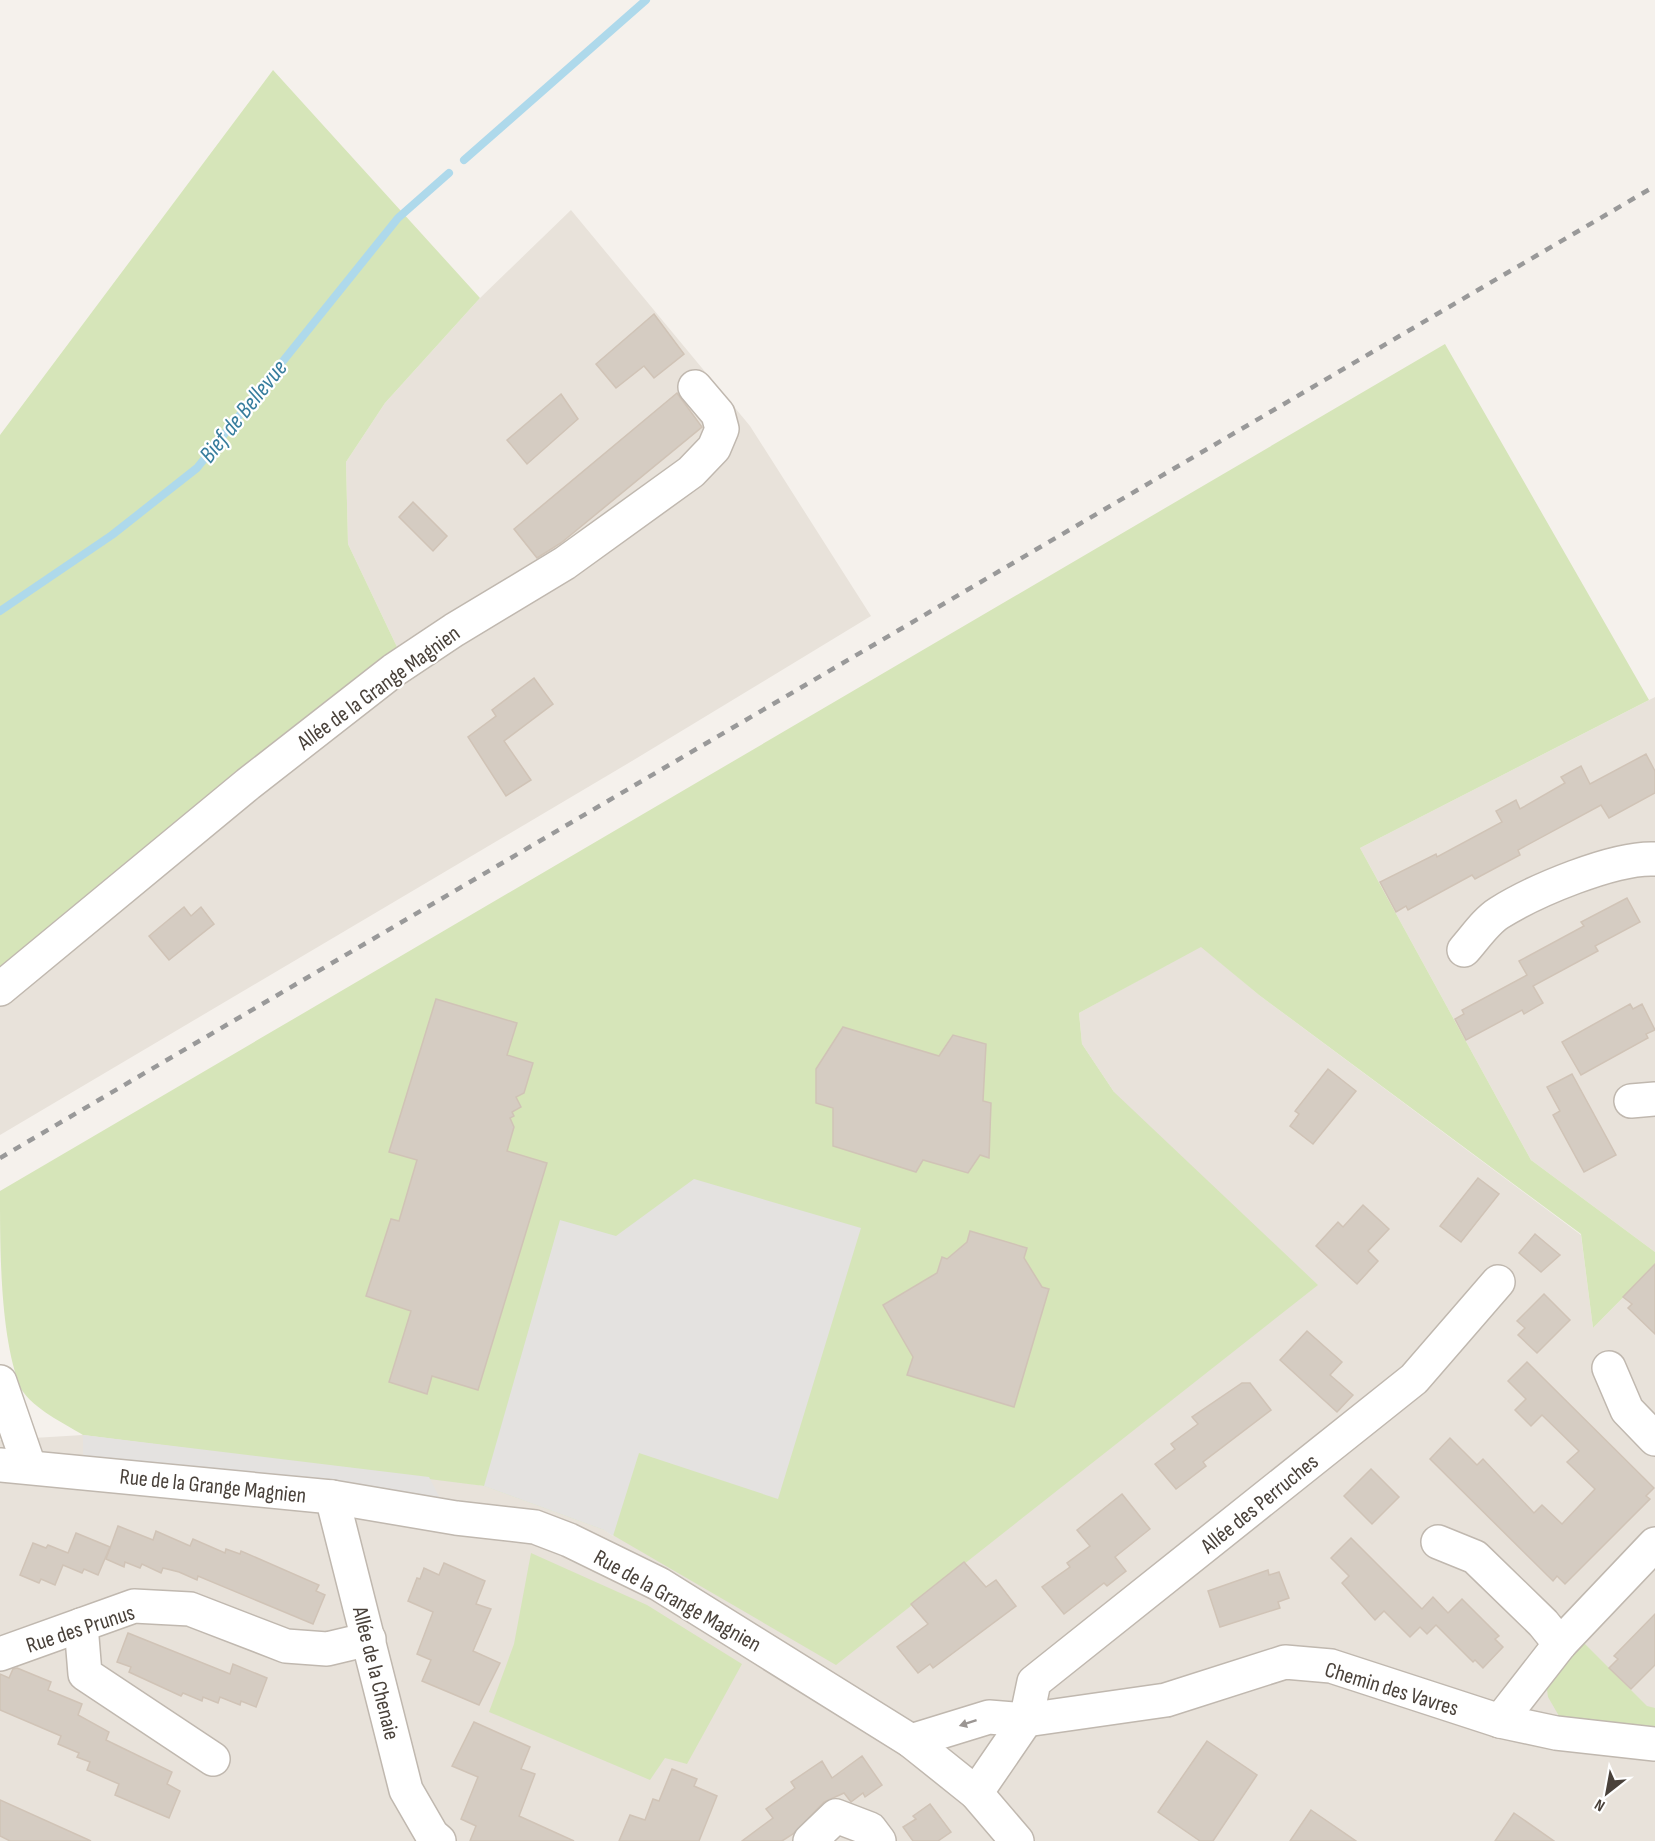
<svg xmlns="http://www.w3.org/2000/svg" width="1655" height="1841" font-family="'Sofia Sans Condensed',sans-serif">
  <rect width="100%" height="100%" fill="#f5f1ec"/>
  <g fill="#e8e2da">
    <polygon points="571,210 750,426 871,616 632,761 0,1135 0,971 397,647 348,544 346,462 385,403 480,298"/>
    <polygon points="1655,697 1655,1252 1531,1160 1360,848"/>
    <polygon points="1201,946 1259,995 1581,1235 1593,1328 1655,1265 1655,1841 0,1841 0,1440 83,1435 429,1477 484,1486 604,1530 613,1536 1114,1092 1082,1044 1079,1013"/>
  </g>
  <g fill="#d6e5b9">
    <polygon points="273,70 480,298 385,403 346,462 348,544 397,647 0,971 0,435"/>
    <path d="M1445 344 1649 700 1360 848 1531 1160 1655 1252V1265L1593 1328 1581 1234 1259 995 1201 947 1079 1013 1082 1044 1114 1092 1318 1285 836 1665 604 1530 484 1486 83 1435C62 1422 35 1410 21 1389 0 1338 0 1251 0 1191Z"/>
    <polygon points="531,1553 647,1605 742,1664 687,1764 665,1758 650,1780 489,1712 514,1644"/>
    <polygon points="1584,1643 1647,1706 1655,1708 1655,1729 1559,1716 1548,1697 1546,1682"/>
  </g>
  <g fill="#e4e2e0">
    <polygon points="694,1179 861,1228 778,1499 639,1453 613,1536 604,1530 484,1486 560,1220 616,1236"/>
    <polygon points="83,1435 429,1477 440,1498 83,1457"/>
  </g>
  <g fill="none" stroke-linecap="round" stroke-linejoin="round">
    <g stroke="#aed9eb" stroke-width="8">
      <polyline points="464,160 646,0"/>
      <polyline points="0,611 112,535 197,468 398,218 449,173"/>
    </g>
  </g>
  <g fill="#d5ccc2" stroke="#d0c3b6" stroke-width="1.5">
    <polygon points="654,314 684,354 654,378 644,366 616,388 596,364"/>
    <polygon points="677,393 702,427 561,543 537,558 514,529"/>
    <polygon points="561,394 578,419 527,464 507,440"/>
    <polygon points="413,502 447,536 433,551 399,517"/>
    <polygon points="534,678 553,704 504,741 531,780 506,796 468,737 496,716 492,710"/>
    <polygon points="1646,754 1655,771 1655,793 1609,818 1601,805 1518,850 1520,855 1475,879 1472,875 1408,910 1406,906 1396,912 1380,882 1436,854 1437,857 1502,822 1496,811 1516,800 1520,809 1565,783 1561,777 1581,766 1590,784"/>
    <polygon points="1627,898 1640,922 1595,946 1598,951 1533,986 1543,1003 1524,1014 1522,1010 1466,1040 1455,1019 1464,1014 1462,1010 1527,975 1519,961 1584,926 1581,922"/>
    <polygon points="184,907 191,916 201,907 214,924 169,960 149,936"/>
    <polygon points="436,999 517,1023 507,1055 533,1063 524,1093 516,1097 521,1107 512,1112 514,1116 510,1118 514,1127 507,1151 547,1163 478,1390 432,1376 427,1394 389,1382 411,1311 366,1296 391,1219 399,1221 417,1160 389,1152"/>
    <polygon points="1630,1004 1633,1009 1642,1004 1655,1030 1646,1034 1648,1038 1581,1075 1562,1042"/>
    <polygon points="843,1027 939,1056 953,1035 986,1044 983,1101 991,1103 989,1158 980,1155 968,1173 923,1160 916,1172 833,1146 833,1108 816,1103 816,1069"/>
    <polygon points="1328,1069 1356,1091 1313,1144 1290,1126 1299,1114 1295,1111"/>
    <polygon points="1572,1074 1616,1155 1584,1172 1553,1115 1560,1111 1547,1087"/>
    <polygon points="1478,1178 1499,1194 1461,1242 1440,1226"/>
    <polygon points="1363,1205 1389,1229 1368,1251 1378,1261 1357,1284 1316,1246 1338,1222 1343,1227"/>
    <polygon points="970,1231 1027,1248 1024,1258 1042,1287 1049,1289 1014,1407 907,1375 913,1357 883,1305 937,1273 942,1257 947,1259 967,1242"/>
    <polygon points="1535,1234 1560,1255 1541,1272 1519,1253"/>
    <polygon points="1655,1264 1655,1334 1628,1308 1632,1304 1623,1297"/>
    <polygon points="1544,1294 1570,1320 1537,1353 1518,1335 1525,1328 1517,1321"/>
    <polygon points="1307,1331 1342,1362 1330,1375 1353,1395 1337,1412 1280,1360"/>
    <polygon points="1527,1362 1654,1488 1646,1496 1650,1499 1565,1584 1557,1576 1553,1581 1430,1459 1450,1438 1477,1465 1483,1459 1534,1513 1542,1505 1562,1524 1595,1489 1567,1462 1579,1451 1542,1415 1531,1426 1515,1410 1526,1399 1508,1381"/>
    <polygon points="1242,1383 1250,1383 1271,1410 1203,1462 1206,1466 1176,1489 1155,1464 1175,1449 1171,1444 1198,1424 1192,1417"/>
    <polygon points="1371,1469 1399,1497 1372,1524 1344,1496"/>
    <polygon points="1122,1494 1150,1529 1115,1557 1126,1571 1107,1586 1104,1583 1064,1614 1042,1587 1070,1567 1067,1563 1090,1546 1077,1530"/>
    <polygon points="118,1526 153,1540 156,1531 190,1546 193,1539 225,1553 226,1549 240,1554 241,1551 319,1585 316,1591 325,1595 313,1624 198,1576 197,1580 179,1572 163,1568 161,1573 142,1564 140,1568 125,1562 124,1567 106,1559"/>
    <polygon points="76,1533 110,1547 98,1575 84,1569 82,1573 63,1565 55,1585 41,1579 39,1583 20,1575 33,1543 46,1548 48,1545 68,1553"/>
    <polygon points="1351,1538 1422,1609 1433,1597 1448,1613 1462,1599 1499,1636 1495,1639 1503,1647 1483,1668 1475,1660 1473,1662 1436,1625 1427,1634 1420,1627 1410,1637 1384,1611 1375,1620 1342,1583 1349,1576 1331,1558"/>
    <polygon points="964,1562 986,1587 996,1580 1016,1606 933,1668 930,1664 918,1673 897,1647 928,1624 911,1604"/>
    <polygon points="444,1563 485,1581 476,1604 491,1609 473,1651 500,1663 479,1705 422,1681 431,1660 417,1654 433,1612 408,1601 417,1578 420,1579 424,1568 439,1575"/>
    <polygon points="1268,1570 1269,1575 1279,1572 1289,1598 1278,1602 1280,1608 1220,1627 1208,1591"/>
    <polygon points="1655,1614 1655,1665 1631,1689 1609,1668 1618,1659 1614,1656"/>
    <polygon points="128,1633 230,1674 233,1664 267,1678 256,1707 241,1701 240,1705 220,1697 218,1703 203,1697 202,1701 183,1693 181,1696 129,1672 131,1667 117,1662"/>
    <polygon points="17,1668 51,1682 48,1690 82,1704 78,1715 109,1732 106,1740 172,1772 167,1784 180,1791 169,1818 115,1795 119,1784 87,1770 90,1762 77,1757 79,1753 58,1744 61,1736 0,1710 0,1674 9,1678 13,1669"/>
    <polygon points="474,1722 530,1747 521,1769 535,1774 519,1816 574,1841 470,1841 476,1826 461,1819 478,1777 452,1766"/>
    <polygon points="1207,1741 1257,1775 1213,1841 1200,1841 1158,1812"/>
    <polygon points="862,1756 882,1785 865,1797 863,1793 851,1802 844,1793 824,1802 793,1834 782,1841 742,1841 773,1818 766,1809 795,1788 791,1782 822,1761 832,1778"/>
    <polygon points="672,1769 697,1779 694,1786 717,1796 699,1841 619,1841 630,1815 645,1820 653,1799 659,1801"/>
    <polygon points="0,1800 91,1841 10,1841 0,1836"/>
    <polygon points="930,1804 951,1832 938,1841 913,1841 903,1827 916,1819 913,1816"/>
    <polygon points="1311,1810 1356,1841 1290,1841"/>
    <polygon points="1514,1813 1554,1841 1495,1841"/>
  </g>
  <g fill="none" stroke-linecap="round" stroke-linejoin="round">
    <g stroke="#c0b8af" stroke-width="36">
      <g id="minor">
        <path d="M1464 950C1474 939 1486 921 1499 913 1534 891 1614 857 1655 859"/>
        <polyline points="0,989 248,784 394,670 454,630 565,563 691,472 714,448 722,429 718,414 695,387"/>
        <polyline points="1631,1101 1655,1099"/>
        <polyline points="1609,1368 1627,1410 1655,1439"/>
        <polyline points="0,1382 29,1466"/>
        <polyline points="0,1465 332,1497 456,1518 535,1527 569,1540 659,1584 911,1741 976,1793 1017,1841"/>
        <polyline points="332,1497 406,1790 432,1835 439,1841"/>
        <polyline points="1438,1542 1475,1557 1543,1623 1560,1644"/>
        <polyline points="81,1625 85,1674 213,1759"/>
        <polyline points="0,1654 134,1606 190,1609 286,1646 327,1649 369,1639"/>
        <polyline points="1500,1721 1560,1644 1655,1544"/>
        <polyline points="911,1741 989,1717 1026,1720 1166,1700 1285,1662 1331,1666 1500,1721 1556,1733 1655,1744"/>
        <polyline points="976,1793 1026,1720 1034,1682 1414,1379 1498,1282"/>
        <polyline points="810,1841 836,1816 870,1829 879,1841"/>
      </g>
    </g>
    <use href="#minor" stroke="#fff" stroke-width="33"/>
    <polyline stroke="#999" stroke-width="4.5" stroke-dasharray="8 8" stroke-linecap="butt" points="0,1158 1655,186"/>
  </g>
  <defs><path id="oneway-solid" d="M-6-.8H1V-3.2L6.5 0L1 3.2V.8H-6Z" transform="scale(1.5)"/></defs>
  <use fill="#9b9693" href="#oneway-solid" transform="translate(968 1723) rotate(162)"/>
  <g text-anchor="middle" stroke-width="4.5" stroke-linejoin="round" paint-order="stroke">
    <g font-size="22" fill="#49413a" stroke="#fff">
      <text transform="translate(378 687) rotate(-36)" y="8">Allée de la Grange Magnien</text>
      <text transform="translate(213 1485) rotate(6)" y="8">Rue de la Grange Magnien</text>
      <text transform="translate(1259 1503) rotate(-39)" y="8">Allée des Perruches</text>
      <text transform="translate(678 1600) rotate(29)" y="8">Rue de la Grange Magnien</text>
      <text transform="translate(80 1628) rotate(-18)" y="8">Rue des Prunus</text>
      <text transform="translate(377 1673) rotate(76)" y="8">Allée de la Chenaie</text>
      <text transform="translate(1392 1688) rotate(17)" y="8">Chemin des Vavres</text>
    </g>
    <g font-size="24" font-style="italic" fill="#377d9d" stroke="#fff">
      <text transform="translate(243 411) rotate(-51)" y="8">Bief de Bellevue</text>
    </g>
  </g>
  <g transform="translate(1607 1793) rotate(211)" stroke="#ffffff" stroke-width="4.5" paint-order="stroke">
  <path d="M0-4.5L10 22L0 15L-10 22Z" fill="#49413a"/>
  <text y="-9" font-size="16" font-weight="bold" text-anchor="middle" fill="#49413a">N</text>
  </g>
</svg>
